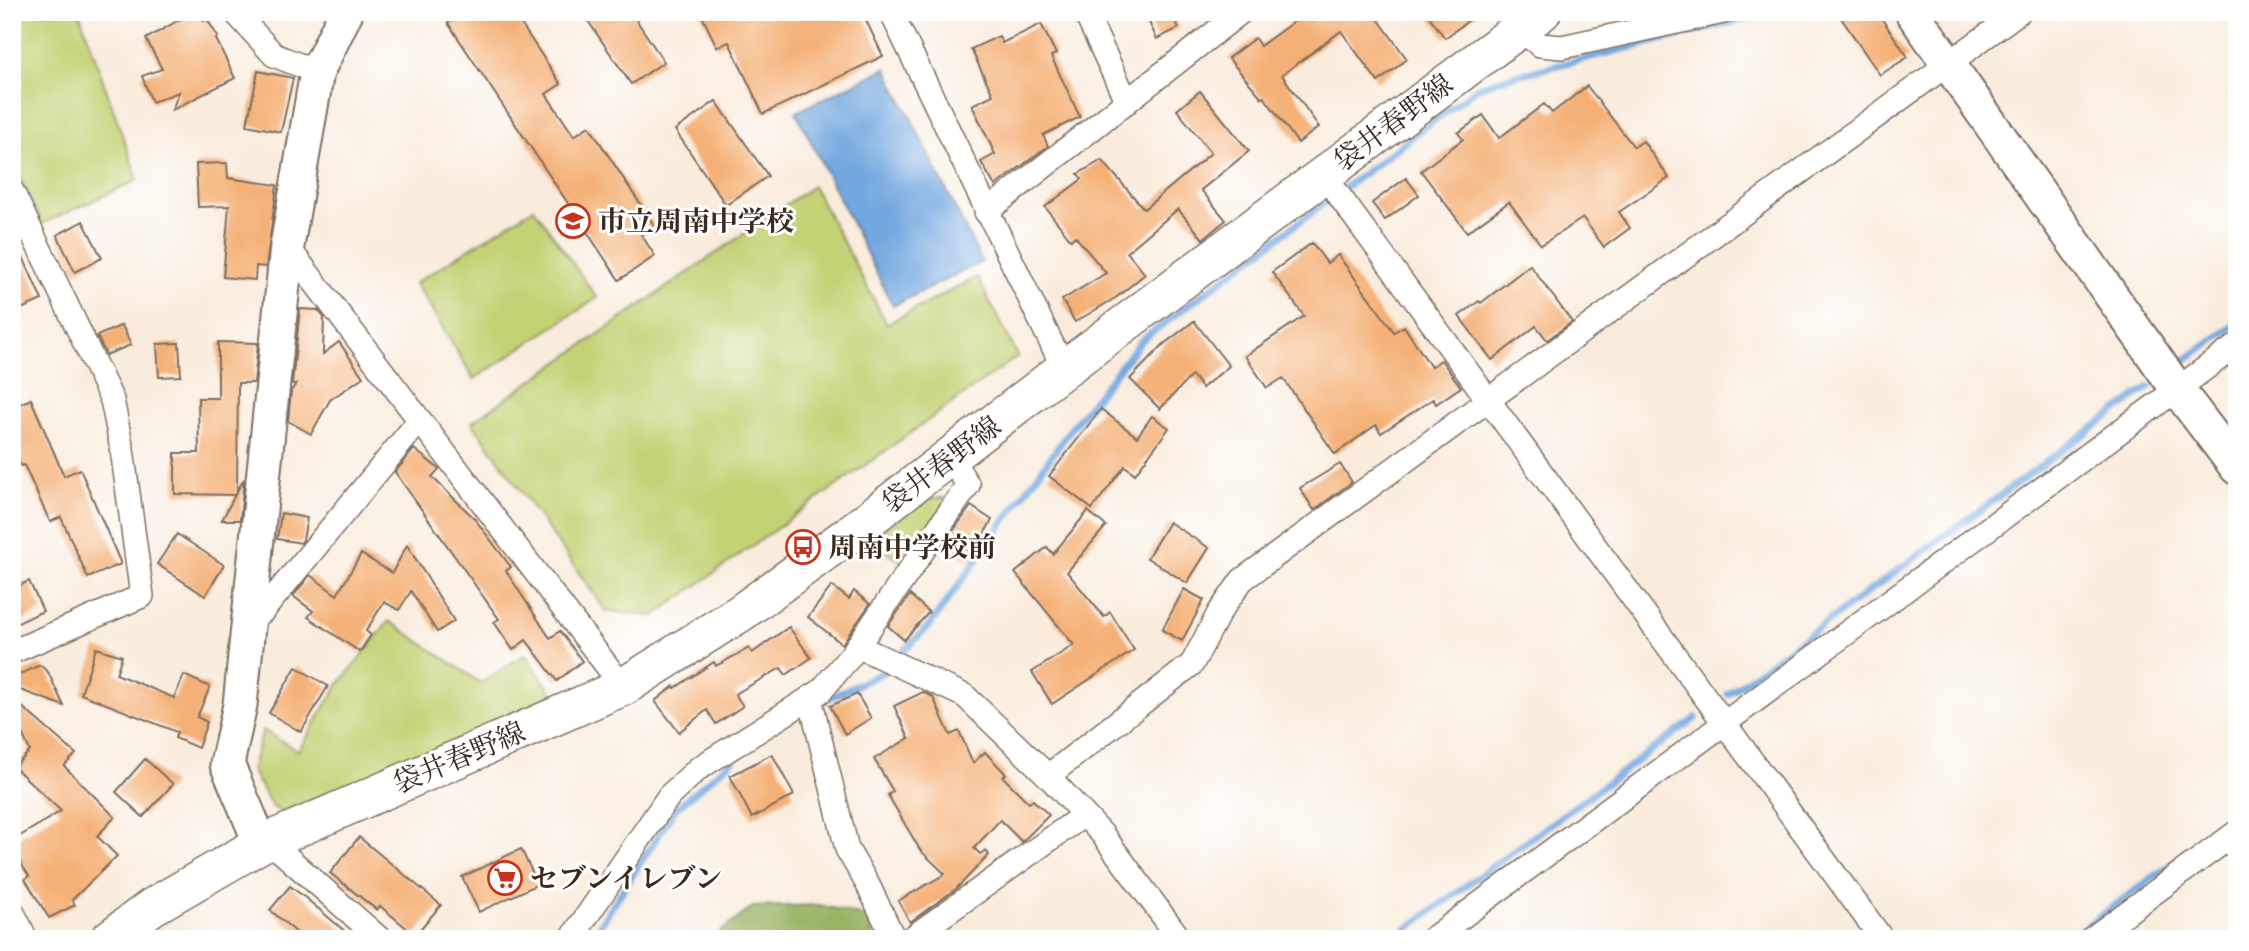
<svg xmlns="http://www.w3.org/2000/svg" width="2249" height="951" font-family="'EB Garamond','Noto Serif JP',serif">
  <rect width="100%" height="100%" fill="#fff"/>
  <filter id="ink" filterUnits="userSpaceOnUse"><feTurbulence type="fractalNoise" baseFrequency=".0143" numOctaves="2"/><feDisplacementMap in="SourceGraphic" scale="14" xChannelSelector="R" yChannelSelector="G"/><feConvolveMatrix kernelMatrix="1 2 1 2 8 2 1 2 1" color-interpolation-filters="sRGB"/></filter>
  <filter id="wash" filterUnits="userSpaceOnUse"><feTurbulence type="fractalNoise" baseFrequency=".00686" numOctaves="4" result="noise"/><feDisplacementMap in="SourceGraphic" scale="28" xChannelSelector="R" yChannelSelector="G"/><feGaussianBlur stdDeviation="1.57" result="paint"/><feColorMatrix in="noise" values="0 0 0 0 0 0 0 0 0 0 0 0 0 0 0 0 0 1.4 0 .05"/><feComposite in="paint" operator="in"/></filter>
  <g filter="url(#wash)">
    <rect width="100%" height="100%" fill="#f9ecdd"/>
    <g fill="#c3d275" stroke="#7f7e4a" stroke-width="2">
      <polygon points="20,12 79,12 138,180 42,224 12,158 12,16"/>
      <polygon points="813,186 887,324 977,277 1018,356 654,616 606,611 472,422"/>
      <polygon points="534,208 597,298 474,379 415,283"/>
      <polygon points="930,498 948,498 905,564 867,539"/>
      <polygon points="389,621 481,683 525,654 556,698 282,812 272,807 251,770 263,730 298,751 339,684"/>
    </g>
    <polygon fill="#9ab466" stroke="#6a6f42" stroke-width="2" points="820,905 867,917 874,939 711,939 753,907"/>
    <polygon fill="#72a7df" stroke="#56687e" stroke-width="2" points="886,68 982,262 893,306 796,112"/>
    <g fill="none" stroke-linecap="round" stroke-linejoin="round">
      <g stroke="#72a7df" stroke-width="7">
        <polyline points="2184,361 2237,323"/>
        <polyline points="1728,694 2149,387"/>
        <polyline points="823,701 882,673 930,625 1073,426 1142,340 1479,87 1505,78 1743,20 1766,12"/>
        <polyline points="591,939 676,808 734,759"/>
        <polyline points="1393,939 1696,718"/>
        <polyline points="2069,939 2237,816"/>
      </g>
    </g>
    <g id="blocks">
      <g fill="#f4b076">
        <polygon points="193,12 199,12 204,21 207,19 218,37 216,39 235,78 172,110 179,92 152,102 142,76 162,69 146,39"/>
        <polygon points="465,12 513,12 561,84 546,94 574,136 589,126 654,225 641,234 655,256 619,280 448,23"/>
        <polygon points="582,12 631,12 664,62 631,84"/>
        <polygon points="700,12 862,12 883,56 763,114 729,42 717,47"/>
        <polygon points="1144,12 1171,12 1179,28 1157,39"/>
        <polygon points="1307,12 1315,21 1327,12 1373,12 1407,59 1378,82 1341,31 1282,75 1319,127 1298,143 1264,97 1262,98 1228,58 1255,38 1260,46"/>
        <polygon points="1426,12 1480,12 1445,38"/>
        <polygon points="1837,12 1877,12 1908,57 1880,75"/>
        <polygon points="1041,24 1056,54 1051,56 1080,117 1043,135 1048,146 995,186 981,162 995,154 972,105 993,95 971,49 999,36 1002,43"/>
        <polygon points="258,71 293,78 281,132 247,125"/>
        <polygon points="1587,86 1634,147 1643,141 1669,178 1619,212 1630,228 1604,247 1583,218 1541,245 1509,202 1467,232 1421,171 1463,139 1458,133 1483,115 1499,138 1544,104 1552,113"/>
        <polygon points="1200,91 1249,151 1201,190 1226,220 1203,239 1178,209 1127,252 1145,274 1117,297 1075,322 1062,300 1106,273 1075,236 1071,240 1045,207 1082,179 1078,174 1102,160 1144,209 1211,153 1177,110"/>
        <polygon points="716,101 768,176 726,205 675,130"/>
        <polygon points="227,163 228,178 277,185 266,267 256,266 255,280 223,277 229,206 198,207 196,164"/>
        <polygon points="1406,178 1419,195 1385,220 1372,203"/>
        <polygon points="83,221 102,258 75,272 57,235"/>
        <polygon points="12,232 42,300 12,313"/>
        <polygon points="1312,243 1327,263 1338,255 1394,332 1404,326 1431,367 1441,360 1461,387 1436,404 1433,399 1381,433 1376,425 1335,454 1283,378 1267,388 1245,356 1304,316 1272,272"/>
        <polygon points="1530,265 1572,322 1547,340 1536,326 1492,360 1459,316 1479,301 1481,303"/>
        <polygon points="300,309 318,310 324,317 323,354 339,342 363,377 330,400 311,434 288,421 291,391 296,384 292,384"/>
        <polygon points="1194,321 1229,366 1202,388 1192,375 1160,409 1130,379 1164,344"/>
        <polygon points="122,325 131,345 106,355 97,336"/>
        <polygon points="218,342 258,343 254,383 238,383 237,491 244,479 240,520 222,520 235,495 175,494 175,453 199,453 198,398 218,398"/>
        <polygon points="179,343 181,376 159,377 157,344"/>
        <polygon points="31,399 64,476 80,469 121,564 88,578 61,517 50,522 24,465 21,466 12,446 12,407"/>
        <polygon points="1101,409 1137,437 1152,416 1169,428 1135,474 1125,466 1092,509 1049,476"/>
        <polygon points="414,449 439,469 432,477 474,518 511,567 506,571 550,638 560,631 582,661 557,681 526,640 513,650 494,622 499,619 395,472"/>
        <polygon points="1340,464 1352,482 1314,510 1300,488"/>
        <polygon points="971,506 992,520 969,561 954,552 956,547 946,541"/>
        <polygon points="1088,511 1106,526 1067,572 1104,617 1110,612 1134,650 1052,704 1032,672 1074,645 1015,573 1047,547 1053,554"/>
        <polygon points="281,513 307,518 303,540 301,543 277,539"/>
        <polygon points="1169,522 1209,548 1187,583 1147,558"/>
        <polygon points="177,534 224,565 205,596 157,564"/>
        <polygon points="407,545 454,621 437,632 411,591 399,610 384,602 366,631 371,635 360,652 308,617 313,611 293,596 310,575 337,595 361,554 392,573"/>
        <polygon points="29,581 43,611 18,623 12,610 12,589"/>
        <polygon points="832,586 849,599 854,591 870,604 842,644 808,617"/>
        <polygon points="1184,589 1204,600 1182,641 1162,630"/>
        <polygon points="910,595 929,612 904,640 888,626"/>
        <polygon points="789,627 811,658 786,675 781,668 735,694 743,706 716,724 707,710 679,732 655,701 674,686 675,688 714,662 716,666 749,648 752,653"/>
        <polygon points="96,648 122,656 116,674 174,698 184,675 210,687 197,717 207,722 198,748 175,738 177,732 81,694"/>
        <polygon points="40,665 48,672 64,706 12,687 12,678"/>
        <polygon points="296,667 328,686 301,732 269,713"/>
        <polygon points="923,692 933,697 950,735 959,731 973,763 985,752 1006,774 1003,777 1029,803 1033,800 1049,815 1022,842 1000,820 974,848 980,854 986,850 989,855 957,888 910,922 898,901 945,874 920,850 888,795 893,791 874,759 909,738 894,706"/>
        <polygon points="857,694 871,718 845,734 830,706"/>
        <polygon points="12,698 76,754 64,766 115,817 97,836 117,856 72,900 75,905 49,918 25,879 29,876 12,850 12,841 61,811 14,767 30,751 12,711"/>
        <polygon points="772,754 794,795 752,818 730,776"/>
        <polygon points="145,759 173,784 143,817 116,792"/>
        <polygon points="359,837 441,905 415,935 380,906 377,910 330,873"/>
        <polygon points="521,849 538,884 479,912 462,877"/>
        <polygon points="290,886 308,900 354,939 304,939 270,910"/>
      </g>
    </g>
  </g>
  <g filter="url(#ink)">
    <use href="#blocks" fill-opacity="0" stroke="#7e6e61" stroke-width="2"/>
    <g fill="none" stroke-linecap="round" stroke-linejoin="round">
      <g stroke="#7e6e61" stroke-width="26">
        <g id="street">
          <polyline points="235,12 274,55 317,72"/>
          <polyline points="891,12 1064,369"/>
          <polyline points="1085,12 1127,102"/>
          <polyline points="1518,29 1540,45 1562,47 1723,12"/>
          <polyline points="1324,175 1882,939"/>
          <polyline points="12,191 112,400 122,449 142,596 12,652"/>
          <polyline points="986,212 1241,12"/>
          <polyline points="287,246 623,687"/>
          <polyline points="249,614 262,612 419,421"/>
          <polyline points="857,646 965,696 1048,776 1103,835 1180,939"/>
          <polyline points="810,698 847,849 868,885 894,939"/>
          <polyline points="1048,776 1192,664 1219,613 1242,580 2019,12"/>
          <polyline points="269,841 380,939"/>
          <polyline points="12,911 26,939"/>
          <polyline points="571,939 669,796 699,768 821,691 852,654 968,485 950,457"/>
          <polyline points="910,939 1084,815"/>
          <polyline points="1432,939 2237,345"/>
          <polyline points="2091,939 2237,832"/>
        </g>
      </g>
      <g stroke="#7e6e61" stroke-width="37">
        <g id="secondary">
          <polyline points="1912,12 2177,389 2237,468"/>
          <polyline points="261,844 227,764 240,705 287,246 317,72 346,12"/>
        </g>
      </g>
      <g stroke="#7e6e61" stroke-width="40">
        <polyline id="primary" points="109,939 152,907 261,844 623,687 742,612 848,535 1064,369 1542,12"/>
      </g>
      <use href="#street" stroke="#fff" stroke-width="23"/>
      <use href="#secondary" stroke="#fff" stroke-width="33"/>
      <use href="#primary" stroke="#fff" stroke-width="37"/>
    </g>
  </g>
  <defs>
    <g id="school-ring" transform="scale(1.75)"><circle r="9.5" fill="#fff" stroke="#c8321e" stroke-width="1.5"/><path d="M0-5L7-2L0 1L-7-2ZM-4 1L0 2.5L4 1V4Q0 6-4 4Z" fill="#c8321e"/></g>
    <g id="bus-ring" transform="scale(1.75)"><circle r="9.5" fill="#fff" stroke="#c8321e" stroke-width="1.5"/><path d="M-5-6H5V4H4V6H2V4H-2V6H-4V4H-5ZM-3.5-4V0h7V-4ZM-3.5 1.2v1.5H-2V1.2ZM2 1.2v1.5H3.5V1.2Z" fill="#c8321e"/></g>
    <g id="supermarket-ring" transform="scale(1.75)"><circle r="9.5" fill="#fff" stroke="#c8321e" stroke-width="1.5"/><path d="M-6-5.5h2.5l.6 2H6L4.5 2H-2.5L-4.4-4H-6ZM-1.5 3.2a1.3 1.3 0 1 0 .1 0ZM3 3.2a1.3 1.3 0 1 0 .1 0Z" fill="#c8321e"/></g>
  </defs>
  <g fill-rule="evenodd">
    <use href="#school-ring" x="573" y="221"/>
    <use href="#bus-ring" x="803" y="547"/>
    <use href="#supermarket-ring" x="505" y="878"/>
  </g>
  <g text-anchor="middle" stroke-width="6" stroke-linejoin="round" paint-order="stroke">
    <g font-size="28" fill="#3b2a1e" stroke="#fff">
      <text transform="translate(1393 122) rotate(-37)" y="10">袋井春野線</text>
      <text transform="translate(941 464) rotate(-37)" y="10">袋井春野線</text>
      <text transform="translate(459 757) rotate(-23)" y="10">袋井春野線</text>
    </g>
    <g font-size="28" font-weight="bold" fill="#3b2a1e" stroke="#fff" text-anchor="start">
      <text x="598" y="231">市立周南中学校</text>
      <text x="828" y="557">周南中学校前</text>
      <text x="530" y="888">セブンイレブン</text>
    </g>
  </g>
  <rect width="2249" height="951" fill="none" stroke="#fff" stroke-width="42"/>
</svg>
